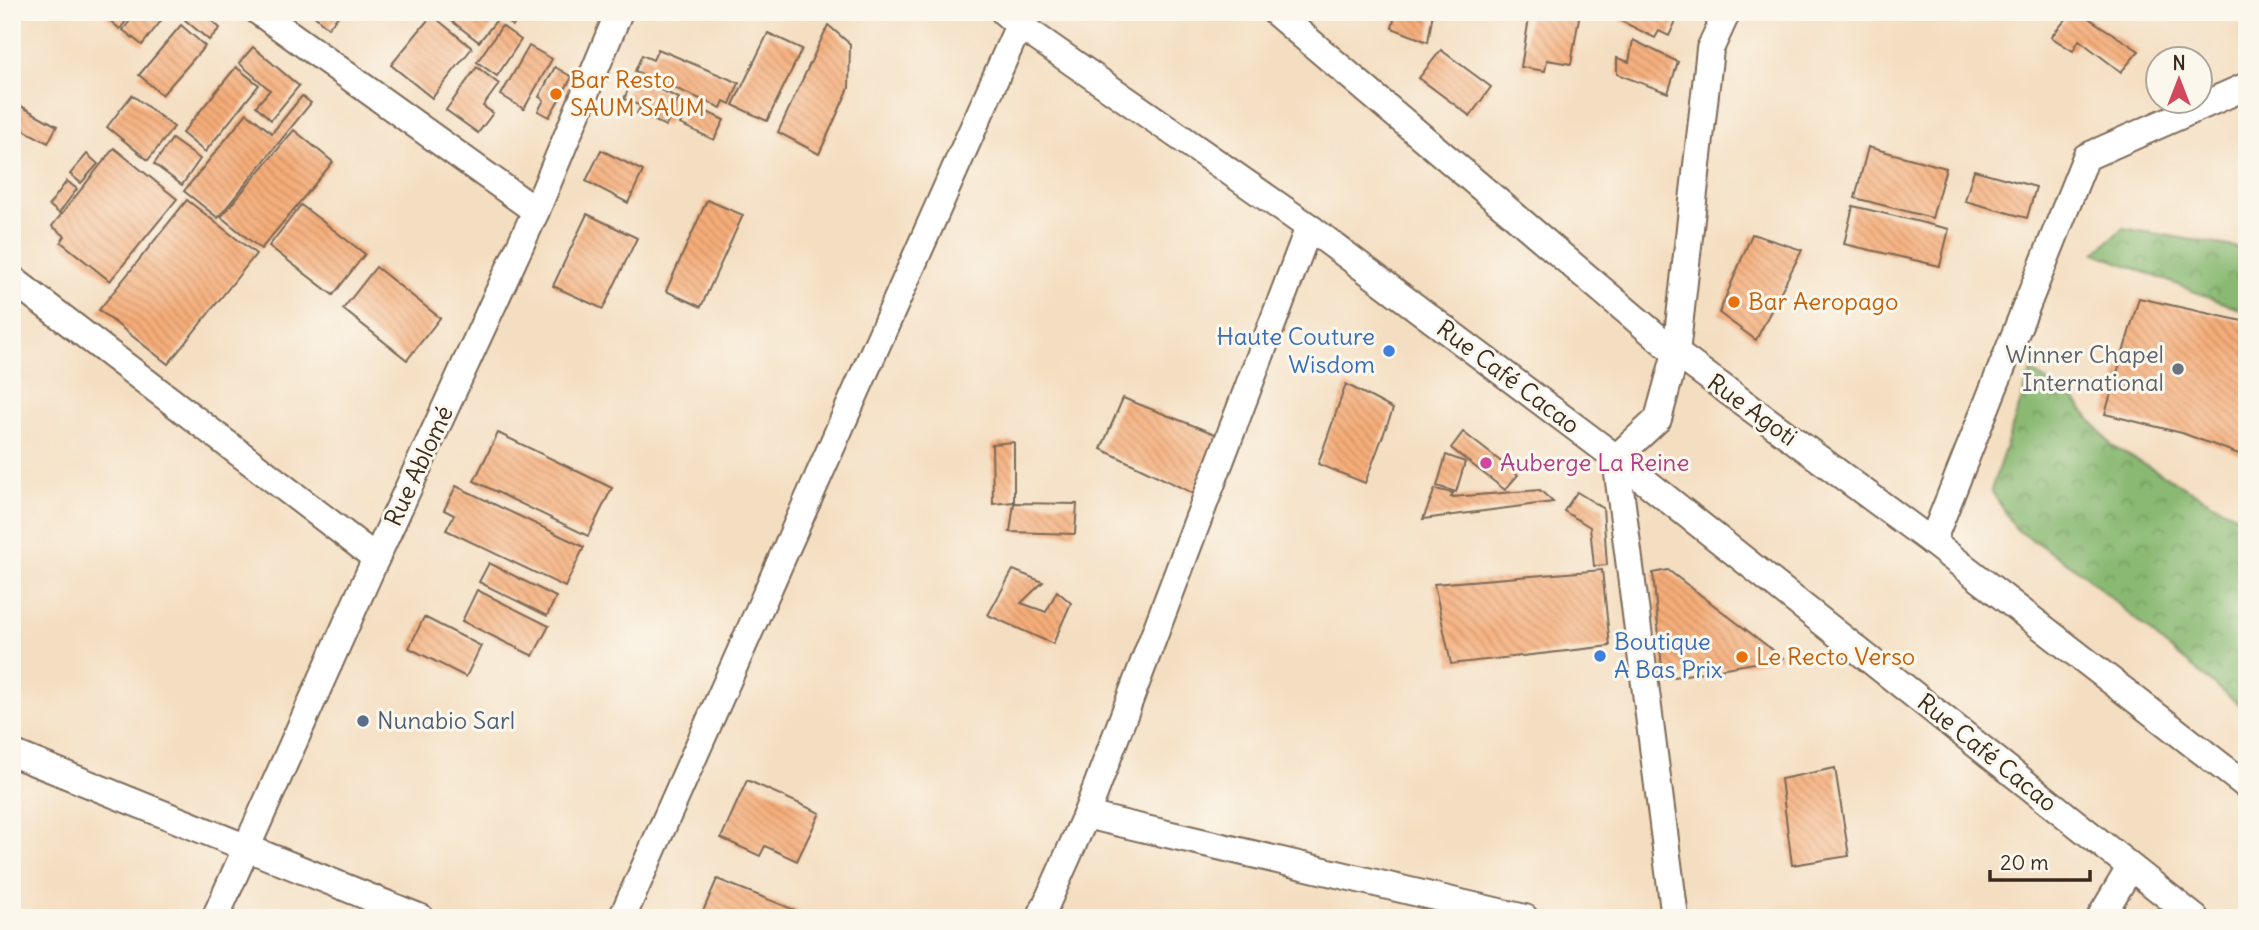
<svg xmlns="http://www.w3.org/2000/svg" width="2259" height="930" font-family="Delius,sans-serif">
  <defs>
    <pattern id="forest-crowns" width="20" height="18" patternUnits="userSpaceOnUse" patternTransform="scale(1.75)"><rect width="20" height="18" fill="#8ab973"/><path d="M2 6a3 3 0 1 1 6 0M12 15a3 3 0 1 1 6 0" fill="none" stroke="#72975e"/></pattern>
    <pattern id="building-back-hatch" width="6" height="6" patternUnits="userSpaceOnUse" patternTransform="scale(1.75)"><rect width="6" height="6" fill="#f6ad79"/><path d="M-1 5l2 2M0 0l6 6M5-1l2 2" fill="none" stroke="#c88d63"/></pattern>
  </defs>
  <rect width="100%" height="100%" fill="#fbf7ec"/>
  <filter id="ink" filterUnits="userSpaceOnUse"><feTurbulence type="fractalNoise" baseFrequency=".0143" numOctaves="2"/><feDisplacementMap in="SourceGraphic" scale="14" xChannelSelector="R" yChannelSelector="G"/><feConvolveMatrix kernelMatrix="1 2 1 2 8 2 1 2 1" color-interpolation-filters="sRGB"/></filter>
  <filter id="wash" filterUnits="userSpaceOnUse"><feTurbulence type="fractalNoise" baseFrequency=".00686" numOctaves="4" result="noise"/><feDisplacementMap in="SourceGraphic" scale="28" xChannelSelector="R" yChannelSelector="G"/><feGaussianBlur stdDeviation="1.57" result="paint"/><feColorMatrix in="noise" values="0 0 0 0 0 0 0 0 0 0 0 0 0 0 0 0 0 1.4 0 .05"/><feComposite in="paint" operator="in"/></filter>
  <g filter="url(#wash)">
    <rect width="100%" height="100%" fill="#f4dec1"/>
    <g fill="url(#forest-crowns)" stroke="#627248" stroke-width="2">
      <polygon points="2123,228 2240,248 2247,252 2247,312 2095,253"/>
      <polygon points="2031,371 2073,398 2112,446 2247,522 2247,711 2165,645 2081,572 2016,529 1991,490"/>
    </g>
    <g id="blocks">
      <g fill="url(#building-back-hatch)">
        <polygon points="100,12 133,12 120,29"/>
        <polygon points="137,12 168,12 142,45 123,30"/>
        <polygon points="192,12 202,12 220,28 209,40 185,20"/>
        <polygon points="310,12 342,12 328,28"/>
        <polygon points="440,12 525,12 513,26 500,16 479,42"/>
        <polygon points="1396,12 1433,12 1428,42 1392,28"/>
        <polygon points="1530,12 1580,12 1571,64 1547,60 1545,71 1521,67"/>
        <polygon points="1610,12 1680,12 1669,36 1659,31 1655,38 1609,15"/>
        <polygon points="2072,12 2079,12 2139,51 2121,72 2079,40 2073,51 2051,37"/>
        <polygon points="432,15 472,48 432,98 391,65"/>
        <polygon points="181,25 205,46 162,95 139,75"/>
        <polygon points="828,25 850,44 849,88 819,154 778,132"/>
        <polygon points="502,26 521,40 497,76 477,62"/>
        <polygon points="768,33 802,49 767,121 733,105"/>
        <polygon points="1633,40 1678,62 1668,93 1617,74 1617,58 1629,62"/>
        <polygon points="529,46 552,59 524,109 501,95"/>
        <polygon points="253,47 299,86 271,120 256,106 270,90 239,63"/>
        <polygon points="658,49 739,83 730,104 724,101 721,108 635,71 642,55 653,60"/>
        <polygon points="1441,50 1491,87 1470,116 1419,78"/>
        <polygon points="236,67 259,85 205,152 182,133"/>
        <polygon points="477,67 499,84 483,106 493,113 478,133 446,110"/>
        <polygon points="555,67 572,77 549,117 538,111 544,100 539,97"/>
        <polygon points="633,78 679,98 666,126 637,113 641,106 624,99"/>
        <polygon points="132,95 174,127 148,160 107,127"/>
        <polygon points="302,96 311,103 218,218 184,191 247,113 272,133"/>
        <polygon points="690,104 724,120 714,140 680,124"/>
        <polygon points="19,105 57,126 48,143 12,124 12,118"/>
        <polygon points="294,130 333,162 261,249 221,217"/>
        <polygon points="172,139 200,159 182,185 154,164"/>
        <polygon points="1868,147 1946,168 1932,218 1855,198"/>
        <polygon points="114,148 177,199 110,281 61,242 65,236 52,226"/>
        <polygon points="601,150 643,171 628,203 586,181"/>
        <polygon points="87,154 98,164 81,183 70,174"/>
        <polygon points="1974,170 2036,187 2027,218 1965,201"/>
        <polygon points="67,181 77,189 59,213 49,205"/>
        <polygon points="187,200 256,254 168,364 99,310"/>
        <polygon points="707,200 743,215 701,307 666,291"/>
        <polygon points="301,205 365,254 333,295 269,246"/>
        <polygon points="1853,206 1949,229 1940,266 1844,244"/>
        <polygon points="587,214 637,238 603,309 553,286"/>
        <polygon points="1752,234 1802,250 1756,340 1719,313"/>
        <polygon points="376,267 440,318 407,360 343,309"/>
        <polygon points="2139,298 2247,322 2247,457 2182,433 2105,414"/>
        <polygon points="1346,384 1393,409 1365,483 1318,464"/>
        <polygon points="1123,398 1233,441 1205,499 1101,449"/>
        <polygon points="1463,432 1518,475 1505,490 1451,448"/>
        <polygon points="498,433 612,488 588,536 474,481"/>
        <polygon points="1014,442 1014,502 993,504 992,444"/>
        <polygon points="1446,455 1465,462 1456,492 1437,486"/>
        <polygon points="456,486 584,547 565,587 446,530 454,515 444,510"/>
        <polygon points="1435,489 1453,493 1451,497 1540,490 1553,502 1423,519"/>
        <polygon points="1577,492 1603,508 1607,565 1594,566 1590,527 1564,511"/>
        <polygon points="1014,503 1077,504 1075,534 1010,532"/>
        <polygon points="489,563 556,597 547,616 479,582"/>
        <polygon points="1013,570 1043,582 1021,603 1046,612 1057,591 1071,603 1053,644 988,615"/>
        <polygon points="1602,570 1610,646 1451,664 1434,584"/>
        <polygon points="1668,570 1783,658 1663,679 1653,573"/>
        <polygon points="477,590 549,626 533,656 462,621"/>
        <polygon points="424,617 481,646 466,677 409,648"/>
        <polygon points="1835,768 1849,856 1792,865 1781,779"/>
        <polygon points="747,780 820,813 797,861 765,846 760,856 721,838"/>
        <polygon points="717,879 800,912 798,918 700,918"/>
      </g>
    </g>
  </g>
  <g filter="url(#ink)">
    <use href="#blocks" fill-opacity="0" stroke="#7c6957" stroke-width="2"/>
    <g fill="none" stroke-linecap="round" stroke-linejoin="round">
      <g stroke="#7c6957" stroke-width="30">
        <g id="minor">
          <polyline points="259,12 536,211"/>
          <polyline points="1004,12 1019,25 1309,227 1616,458 2195,918"/>
          <polyline points="1275,12 1676,353 1932,542 2247,786"/>
          <polyline points="12,279 376,558"/>
          <polyline points="1616,458 1658,419 1676,353 1710,49 1727,12"/>
          <polyline points="1616,458 1675,918"/>
          <polyline points="1932,542 2086,157 2247,86"/>
          <polyline points="12,753 421,918"/>
          <polyline points="1086,815 1525,918"/>
          <polyline points="215,918 376,558 536,211 619,12"/>
          <polyline points="622,918 1019,25"/>
          <polyline points="1040,918 1086,815 1309,227"/>
          <polyline points="2100,918 2130,868"/>
        </g>
      </g>
      <use href="#minor" stroke="#fff" stroke-width="26"/>
    </g>
  </g>
  <g fill="#e8710a" stroke="#fbf7ec" stroke-width="2.5">
    <circle cx="556" cy="94" r="7"/>
    <circle cx="1734" cy="302" r="7"/>
    <circle cx="1742" cy="657" r="7"/>
  </g>
  <g fill="#3f7fe0" stroke="#fbf7ec" stroke-width="2.5">
    <circle cx="1389" cy="351" r="7"/>
    <circle cx="1600" cy="656" r="7"/>
  </g>
  <circle fill="#6b7280" stroke="#fbf7ec" stroke-width="2.5" cx="2178" cy="369" r="7"/>
  <circle fill="#d1479c" stroke="#fbf7ec" stroke-width="2.5" cx="1486" cy="463" r="7"/>
  <circle fill="#5c6f8a" stroke="#fbf7ec" stroke-width="2.5" cx="363" cy="721" r="7"/>
  <g text-anchor="middle" stroke-width="6" stroke-linejoin="round" paint-order="stroke">
    <g font-size="24" fill="#c56008" stroke="#fbf7ec" text-anchor="start">
      <text x="570" y="88">Bar Resto<tspan x="570" dy="28">SAUM SAUM</tspan></text>
      <text x="1748" y="310">Bar Aeropago</text>
      <text x="1756" y="665">Le Recto Verso</text>
    </g>
    <g font-size="24" fill="#366cbe" stroke="#fbf7ec" text-anchor="end">
      <text x="1375" y="345">Haute Couture<tspan x="1375" dy="28">Wisdom</tspan></text>
      <text x="1614" y="650" text-anchor="start">Boutique<tspan x="1614" dy="28">A Bas Prix</tspan></text>
    </g>
    <g font-size="24" fill="#5b616d" stroke="#fbf7ec" text-anchor="end">
      <text x="2164" y="363">Winner Chapel<tspan x="2164" dy="28">International</tspan></text>
    </g>
    <g font-size="24" fill="#3b2a1e" stroke="#fbf7ec">
      <text transform="translate(1508 377) rotate(37)" y="8">Rue Café Cacao</text>
      <text transform="translate(1752 410) rotate(36)" y="8">Rue Agoti</text>
      <text transform="translate(419 466) rotate(-65)" y="8">Rue Ablomé</text>
      <text transform="translate(1987 753) rotate(39)" y="8">Rue Café Cacao</text>
    </g>
    <g font-size="24" fill="#b23c85" stroke="#fbf7ec" text-anchor="start">
      <text x="1500" y="471">Auberge La Reine</text>
    </g>
    <g font-size="24" fill="#4e5e75" stroke="#fbf7ec" text-anchor="start">
      <text x="377" y="729">Nunabio Sarl</text>
    </g>
  </g>
  <rect width="2259" height="930" fill="none" stroke="#fbf7ec" stroke-width="42"/>
  <g transform="translate(2179 80)"><circle r="33" fill="#fbf7ec" stroke="#aea59a" stroke-width="2"/>
  <path d="M0-5L12 26L0 18L-12 26Z" fill="#d1495b"/>
  <text y="-10" font-size="19" font-weight="bold" text-anchor="middle" fill="#3b2a1e">N</text>
  </g>
  <path d="M1990 870v10h100v-10" fill="none" stroke="#3b2a1e" stroke-width="3.5"/>
  <text x="2000" y="870" font-size="21" fill="#3b2a1e" stroke="#fbf7ec" stroke-width="5" paint-order="stroke">20 m</text>
</svg>
